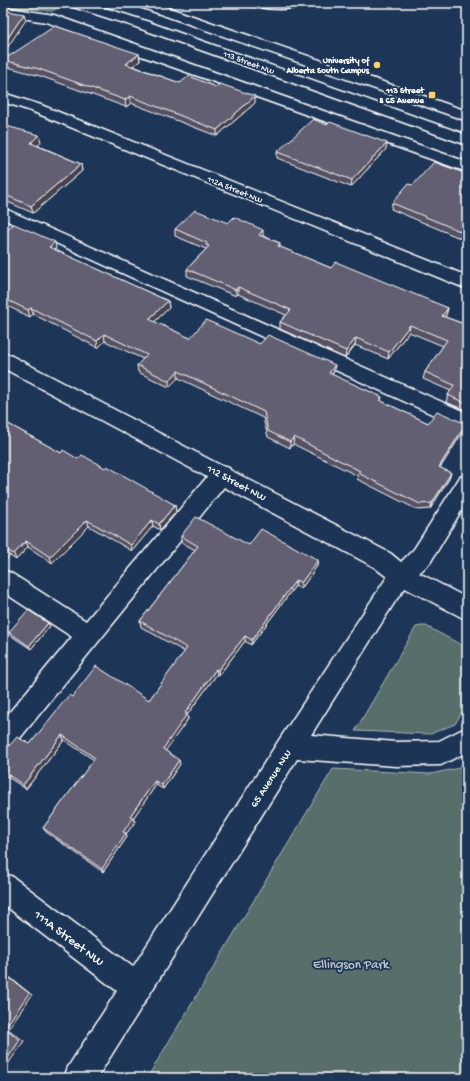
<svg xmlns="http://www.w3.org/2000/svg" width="470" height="1081" font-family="'Gochi Hand',sans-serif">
  <rect width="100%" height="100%" fill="#1d3557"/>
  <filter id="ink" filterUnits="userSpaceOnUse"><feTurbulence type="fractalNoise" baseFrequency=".025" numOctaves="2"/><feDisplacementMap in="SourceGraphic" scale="8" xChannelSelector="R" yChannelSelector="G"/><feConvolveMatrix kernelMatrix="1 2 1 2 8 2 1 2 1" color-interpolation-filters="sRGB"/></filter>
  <g filter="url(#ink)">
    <g fill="#586e6a" stroke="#acb6b4">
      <polygon points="3,3 45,3 60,7 52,11 3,5"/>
      <polygon points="421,626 426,626 467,648 467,704 455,724 430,734 355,731 416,627"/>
      <polygon points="467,763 467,1078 147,1078 333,769 430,774 455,769"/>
    </g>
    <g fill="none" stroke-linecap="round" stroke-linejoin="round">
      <g stroke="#fff" stroke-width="3">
        <g id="minor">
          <path d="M251 3H307L305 6C287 10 271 10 253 6Z"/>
          <polygon points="3,7 54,15 467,162 467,172 46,22 3,15"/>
          <polygon points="3,93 41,105 467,276 467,289 31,111 3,102"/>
          <polygon points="3,208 467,413 467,430 3,219"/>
          <polygon points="3,353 10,355 222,466 229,468 230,470 390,553 401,562 414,549 460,477 467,475 467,501 430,563 419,573 467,598 467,620 405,588 396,600 311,735 396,742 439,741 467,727 467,752 441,765 396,766 297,759 97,1078 64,1078 68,1067 117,991 3,904 3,873 13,877 133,967 281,737 387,577 374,567 224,487 12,748 3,751 3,720 72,637 3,592 3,570 11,573 86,621 207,477 3,368"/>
        </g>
      </g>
      <g stroke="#fff" stroke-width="3">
        <g id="major">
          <polygon points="68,3 89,3 143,20 467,135 467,145 133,26 70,6"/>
          <polygon points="135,3 155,3 467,111 467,121 137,6"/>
        </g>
      </g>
      <use href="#minor" fill="#1d3557" fill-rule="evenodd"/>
      <use href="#major" fill="#1d3557" fill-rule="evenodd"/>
    </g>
    <g fill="#555162" stroke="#fff">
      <polygon points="139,54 140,61 133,66 180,83 255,103 217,136 131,103 126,107 40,76 4,66 3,61 3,59"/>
      <polygon points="3,125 41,142 37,145 81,164 82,171 33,213 3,200"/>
      <polygon points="386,149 351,187 277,158 277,152"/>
      <polygon points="467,174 467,241 391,209 392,203 413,185"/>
      <polygon points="175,229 263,236 280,243 280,247 331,268 448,308 446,315 445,317 467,325 467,411 446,402 448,395 451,391 423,379 425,372 443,346 409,332 388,359 355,345 345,358 280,329 280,322 286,315 238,294 236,296 187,276 187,269 206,249 175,236"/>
      <polygon points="3,232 56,249 55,250 168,301 169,308 154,322 190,338 260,344 334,371 332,375 382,397 381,401 428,423 464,430 440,468 451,473 449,479 430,509 418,510 357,479 358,476 293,444 290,448 268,437 263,418 178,378 169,387 138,372 137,365 143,359 105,341 98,348 33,314 30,317 3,304"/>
      <polygon points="3,421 61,453 78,459 175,505 176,512 160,530 153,526 132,551 89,526 52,563 28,547 16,560 10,556 3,563"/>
      <polygon points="181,536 249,545 318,560 317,566 301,589 295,586 251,645 245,641 219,675 217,674 187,715 188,719 165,750 180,764 163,789 156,785 133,818 135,822 126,834 127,837 103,872 46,832 43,828 94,760 64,740 26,789 3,774 3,747 30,744 72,697 149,700 185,652 141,627 140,621 195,550 181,542"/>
      <polygon points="48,623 50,626 31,649 10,635 9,632"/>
    </g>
    <g fill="#454250" stroke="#fff">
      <polygon points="24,14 26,20 3,54 3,45"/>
      <polygon points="139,54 140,61 127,70 126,64"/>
      <polygon points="130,96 131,103 126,107 125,100"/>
      <polygon points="255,96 255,103 217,136 217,130"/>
      <polygon points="39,135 41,142 33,150 31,143"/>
      <polygon points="387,143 386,149 351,187 352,180"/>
      <polygon points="81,164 82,171 33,213 31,206"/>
      <polygon points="263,230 263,237 259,235"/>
      <polygon points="55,242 56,249 50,254 49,247"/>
      <polygon points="238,287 238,294 236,296 236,290"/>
      <polygon points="168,301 169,308 150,326 149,319"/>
      <polygon points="31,308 33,314 30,317 28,310"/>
      <polygon points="448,308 446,315 440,322 442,316"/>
      <polygon points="410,325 409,332 388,359 389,352"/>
      <polygon points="104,334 105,341 98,348 97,341"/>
      <polygon points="356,338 355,345 345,358 346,351"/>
      <polygon points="335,365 334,371 328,380 329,373"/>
      <polygon points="178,371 178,378 169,387 169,381"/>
      <polygon points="466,424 464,430 437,473 439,467"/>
      <polygon points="294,437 293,444 290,448 290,442"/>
      <polygon points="451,473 449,479 430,509 432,503"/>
      <polygon points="175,505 176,512 160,530 159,524"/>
      <polygon points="87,520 89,526 52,563 50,557"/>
      <polygon points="152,520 153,526 132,551 131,545"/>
      <polygon points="26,541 28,547 16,560 14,554"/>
      <polygon points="7,550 10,556 3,563 3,555"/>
      <polygon points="318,560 317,566 301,589 301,583"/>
      <polygon points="296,580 295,586 251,645 252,640"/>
      <polygon points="48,623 50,626 31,649 29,646"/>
      <polygon points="245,636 245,641 219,675 218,670"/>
      <polygon points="216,669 217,674 187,715 188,719 164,753 163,749 185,713"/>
      <polygon points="62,735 64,740 26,789 23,785"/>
      <polygon points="179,760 180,764 163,789 162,785"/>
      <polygon points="155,781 156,785 132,820 130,816"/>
      <polygon points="133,818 135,822 126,834 127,837 103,872 102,869 123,832"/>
      <polygon points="3,972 32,995 8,1029 24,1041 3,1071 5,1028"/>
    </g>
    <g fill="#635e72" stroke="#fff">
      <polygon points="3,10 24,14 3,45"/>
      <polygon points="55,26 139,54 126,64 180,83 189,76 216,87 220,84 255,96 217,130 130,96 125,100 39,69 3,60"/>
      <polygon points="313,119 327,125 330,122 387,143 352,180 277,152"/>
      <polygon points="3,125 10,127 39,135 31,143 81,164 31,206 3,194"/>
      <polygon points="434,162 467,174 467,234 392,203 408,184 413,185"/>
      <polygon points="195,210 228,223 234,217 263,230 259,235 280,243 278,246 331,268 336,262 448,308 442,316 467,325 467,404 448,395 454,385 425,372 447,340 410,325 389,352 356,338 346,351 280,322 291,310 238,287 236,290 187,269 209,246 206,245 207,243 175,229"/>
      <polygon points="14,224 55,242 49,247 168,301 149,319 190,338 206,320 260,344 268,335 335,365 329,373 382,397 379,400 428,423 437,411 466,424 439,467 451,473 432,503 420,504 358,473 360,471 294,437 290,442 268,431 264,412 178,371 169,381 137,365 147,355 104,334 97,341 31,308 28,310 3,298 3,232"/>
      <polygon points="3,421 61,453 63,450 78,459 82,455 105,468 107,466 175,505 159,524 152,520 131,545 87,520 50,557 26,541 14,554 7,550 3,555"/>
      <polygon points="196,517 249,545 261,529 318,560 301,583 296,580 252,640 245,636 218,670 216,669 185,713 187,714 163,749 179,760 162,785 155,781 130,816 133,818 123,832 126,833 102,869 43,828 95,758 62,735 23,785 3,771 3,747 10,745 17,737 30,744 69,695 72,697 96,666 149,700 187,648 140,621 198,546 181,536"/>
      <polygon points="28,610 48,623 29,646 9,632"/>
      <polygon points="3,973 29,993 5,1028 20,1040 3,1065"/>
    </g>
  </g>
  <g fill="#ffd166" stroke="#1d3557" stroke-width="1.5">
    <circle cx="377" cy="65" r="4"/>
    <rect x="428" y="91" width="8" height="8" rx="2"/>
  </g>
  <g text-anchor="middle" stroke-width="3.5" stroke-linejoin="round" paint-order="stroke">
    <g font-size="9" font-weight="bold" fill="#fff" stroke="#1d3557" text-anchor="end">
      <text x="369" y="63">University of<tspan x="369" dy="10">Alberta South Campus</tspan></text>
      <text x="424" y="93">113 Street<tspan x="424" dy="10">&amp; 65 Avenue</tspan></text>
    </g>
    <g font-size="9" fill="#fff" stroke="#1d3557">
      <text transform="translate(249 62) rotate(20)" y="3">113 Street NW</text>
      <text transform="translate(235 189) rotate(22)" y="3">112A Street NW</text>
    </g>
    <g font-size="11" fill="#fff" stroke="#1d3557">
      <text transform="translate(237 482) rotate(28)" y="4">112 Street NW</text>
      <text transform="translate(270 778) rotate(-57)" y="4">65 Avenue NW</text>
    </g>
    <g font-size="13" fill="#fff" stroke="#1d3557">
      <text transform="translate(70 937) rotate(37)" y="5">111A Street NW</text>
    </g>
    <g font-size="13" fill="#bcc5c3" stroke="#1d3557">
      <text x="351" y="968">Ellingson Park</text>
    </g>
  </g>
  <rect width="470" height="1081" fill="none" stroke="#1d3557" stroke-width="16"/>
  <rect x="8" y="8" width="454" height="1065" fill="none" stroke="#fff" stroke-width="1.5" filter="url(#ink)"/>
</svg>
